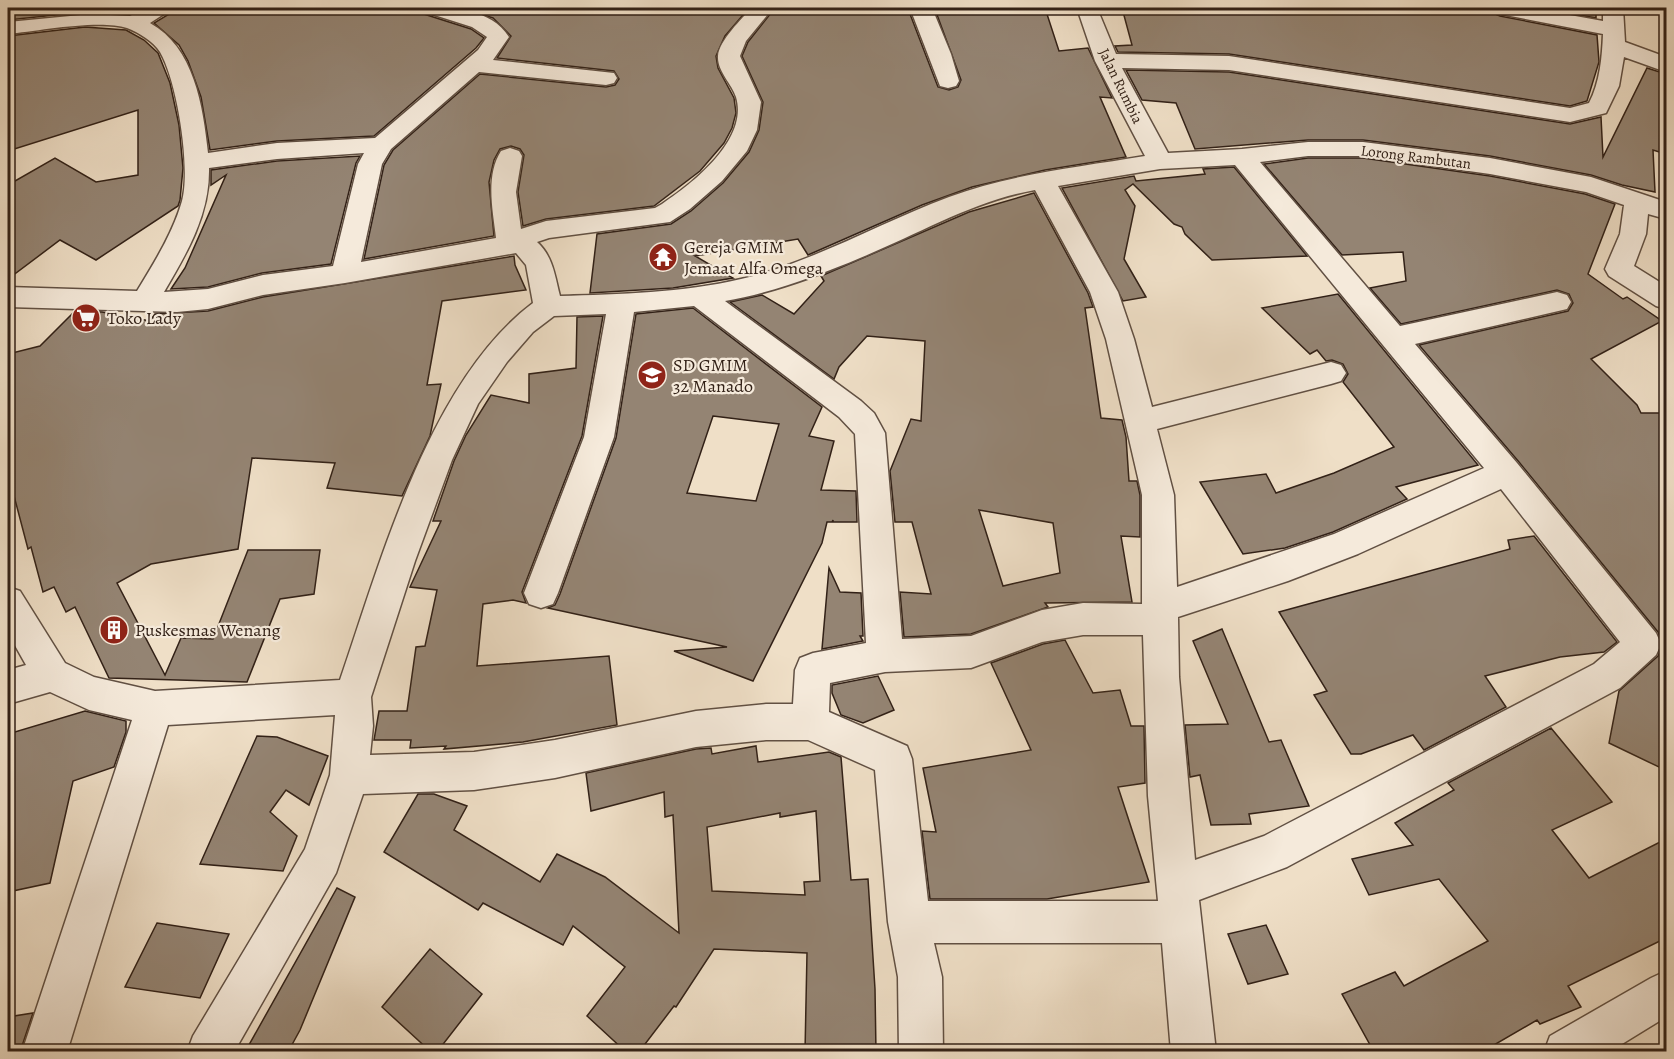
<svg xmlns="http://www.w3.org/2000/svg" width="1674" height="1059" font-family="Alegreya,serif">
  <rect width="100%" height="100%" fill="#efdfc7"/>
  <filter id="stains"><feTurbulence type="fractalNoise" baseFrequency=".00333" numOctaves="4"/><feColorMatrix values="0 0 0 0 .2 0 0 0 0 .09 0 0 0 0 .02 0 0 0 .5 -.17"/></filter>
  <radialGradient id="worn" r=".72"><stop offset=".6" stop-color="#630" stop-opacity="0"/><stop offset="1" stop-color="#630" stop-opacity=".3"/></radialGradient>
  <g fill="#948473" stroke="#322117" stroke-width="1.5" fill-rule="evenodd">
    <polygon points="8,8 69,8 65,14 8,20"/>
    <polygon points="179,8 420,8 424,14 471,29 484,38 476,48 374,136 277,141 210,150 201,97 188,61 179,45 154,23"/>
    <polygon points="459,8 749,8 725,36 716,56 718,68 734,98 736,113 732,128 724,143 700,171 654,206 546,219 523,226 518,192 524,155 520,149 511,146 500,149 494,160 489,182 494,236 364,259 384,165 393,150 480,74 606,87 615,85 619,79 614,71 497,58 511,36 493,18"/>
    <polygon points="775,8 902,9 902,14 910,14 938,87 949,90 958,87 961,80 936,12 1000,8 1045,8 1059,51 1088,48 1112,98 1100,97 1126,157 1045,170 972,187 922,205 808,255 798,239 695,256 733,278 673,288 590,293 597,234 671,224 691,211 723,183 749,152 759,130 763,102 742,56 748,42"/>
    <polygon points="1122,8 1481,8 1500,16 1597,35 1599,62 1587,101 1570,106 1229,54 1118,52 1115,46 1132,45"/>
    <polygon points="1541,8 1596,8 1596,18"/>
    <polygon points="85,27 126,30 144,40 158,53 170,83 179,125 183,168 180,200 178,206 96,260 60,240 8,279 8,185 55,158 96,182 138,175 138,110 8,151 8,36"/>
    <polygon points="1647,68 1666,74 1666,154 1653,150 1655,192 1622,185 1591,175 1490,156 1363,140 1308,140 1195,149 1176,103 1142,100 1126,70 1229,72 1570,124 1601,117 1603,157"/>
    <polygon points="360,156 356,163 331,264 262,273 208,287 171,289 185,268 226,175 211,185 211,170 277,161"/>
    <polygon points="1308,158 1363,158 1490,176 1585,194 1615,204 1588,274 1623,299 1627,297 1662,321 1591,359 1637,405 1641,413 1666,413 1666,733 1661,768 1609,743 1619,691 1658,656 1663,645 1658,632 1519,462 1419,345 1568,311 1573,303 1569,294 1557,290 1401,324 1370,288 1406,281 1403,252 1342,255 1264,164"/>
    <polygon points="1234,167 1307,256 1212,260 1185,234 1182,227 1174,224 1133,184 1125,190 1135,206 1124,259 1146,297 1123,301 1062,188 1134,176 1136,181 1205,174 1203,169"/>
    <path d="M1034 193 1088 293 1093 307 1085 308 1101 418 1122 420 1126 437 1129 481H1137L1140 495V537L1121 536 1132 602 1045 603 1048 607 971 634 904 637 900 592 931 594 912 522H895L890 471 911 419 921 421 925 341 867 336 839 367 834 379 730 302 762 295 794 314 824 281 821 276 969 212ZM979 510 1053 523 1060 573 1003 586Z"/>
    <polygon points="514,256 515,265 526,290 442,301 427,385 441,384 430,436 402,496 327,488 335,463 252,458 238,549 151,564 117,583 165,675 181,638 213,639 248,550 320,550 314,594 280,599 247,682 109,678 75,607 66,612 54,587 43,592 31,547 28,549 8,473 8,354 40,346 75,311 102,312 150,321 155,314 208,311 263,297"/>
    <polygon points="1338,294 1478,465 1396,487 1407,499 1333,532 1285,548 1243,554 1200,482 1266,474 1276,493 1334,473 1394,447 1343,382 1348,374 1343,364 1332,360 1326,361 1317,350 1310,354 1262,308"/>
    <path d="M693 308 822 407 809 436 834 441 821 490 856 491 857 522H833V520L832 522H827L822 543 753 681 674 651 727 647 548 608 555 605 560 594 616 438 636 314ZM713 416 779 424 756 501 687 493Z"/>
    <polygon points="603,316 582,436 522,592 526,603 513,600 483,604 477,666 609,656 617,725 523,742 444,749 446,746 410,748 411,740 374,740 379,711 407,711 416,647 425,646 437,590 410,587 441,521 433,521 454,461 466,435 491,395 529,403 529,374 576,368 577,317"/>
    <polygon points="1534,536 1617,642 1604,652 1560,657 1485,676 1506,707 1424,750 1413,735 1361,754 1351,754 1314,695 1327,691 1279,612 1510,549 1508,540"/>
    <polygon points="829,568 840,592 861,593 863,636 860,636 863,641 822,649"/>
    <polygon points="1222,629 1269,742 1281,740 1309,806 1249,814 1251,824 1211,825 1200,775 1190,777 1185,725 1228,724 1193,641"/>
    <polygon points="1065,640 1093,693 1120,690 1131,726 1144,726 1145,783 1118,787 1149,882 1047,899 930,899 922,831 936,832 923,768 1031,750 991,663 1043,644"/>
    <polygon points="878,676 894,710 863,723 841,715 832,693 832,685"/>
    <polygon points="85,711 126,721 126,732 114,767 73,781 50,883 8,892 8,734"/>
    <polygon points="1551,728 1612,802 1552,830 1589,878 1666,839 1666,938 1568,986 1581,1007 1540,1024 1537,1020 1482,1052 1374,1052 1342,994 1395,972 1404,986 1488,941 1439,879 1369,895 1352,859 1413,845 1395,823 1454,790 1448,783"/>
    <polygon points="257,736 277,737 328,756 309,805 286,790 270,812 297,836 283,871 200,864"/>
    <path d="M756 746 758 762 829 752 841 757 851 880 868 879 875 989 876 1052H805L807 953 714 949 676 1007 674 1006 639 1052H626L587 1016 625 967 573 926 563 945 483 903 478 910 384 852 418 794H434L467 806 454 830 540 882 557 854 605 877 679 933 673 815 665 817 664 792 591 811 586 773 696 749 711 748 712 754ZM816 811 820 881 804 882 805 895 712 891 707 827 780 813V817Z"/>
    <polygon points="337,888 355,897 300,1030 288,1052 245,1052"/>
    <polygon points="157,923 229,934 200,998 125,987"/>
    <polygon points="1266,925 1288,974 1248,984 1228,934"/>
    <polygon points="430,949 482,994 437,1052 431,1052 382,1007"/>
    <polygon points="33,1013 20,1052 8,1052 8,1017"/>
  </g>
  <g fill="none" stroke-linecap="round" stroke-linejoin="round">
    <g stroke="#615043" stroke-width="3">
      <g id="street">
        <path d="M146 8H171L167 12 150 23C194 47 203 106 208 153L277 143 375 138 478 50 487 37 472 27 425 12 422 8C452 8 491 8 509 37L493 60 614 73 617 78 614 83 606 85 479 72 391 149 382 164 361 262 496 238C493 211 485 176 501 151L510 148 519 151 522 156 516 192 521 229 546 221 655 208 662 204C692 184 749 140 736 97 732 84 717 71 718 56 719 41 742 18 752 8H773L746 41 740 56 761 102 757 130 747 151 722 181 690 209 670 222 549 238 537 242C553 256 555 277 560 296 620 294 682 293 741 279 814 262 879 223 949 197 1011 174 1079 167 1145 156L1095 61 1077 8H1097L1116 54 1229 56 1570 108 1589 103C1600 82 1602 57 1603 34L1500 14 1493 12 1489 8H1531L1603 21V8H1623L1625 42 1666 57V72L1624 57 1619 86 1606 113 1570 122 1229 70 1122 68 1168 153 1242 149 1308 142H1363L1490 158 1591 177 1666 202V219L1648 214 1646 234 1634 266 1666 286V309L1656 306 1609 276 1605 269 1620 234 1624 205 1586 192 1490 174 1363 156H1308L1260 162 1400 326 1557 292 1567 295 1571 302 1567 309 1415 344 1517 463 1656 633 1661 644 1656 655 1620 688 1287 867 1199 900 1216 1052H1171L1162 943H934L942 977 943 1052H899L898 977 888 922 875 770 808 740H766L696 747 555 778 474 790 363 794 336 873 234 1052H187L193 1036 305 849 330 775 335 715 168 725 67 1052H22L132 720 89 710 50 692 8 704V670L26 665 8 633V587L20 591 65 663 94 677 155 691 340 680C381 561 429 381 533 303L526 265 516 253 345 283 263 295 208 309 177 312 8 307V287L137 291C154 263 173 233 182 201 191 168 177 81 160 52 154 42 138 32 127 28 99 19 38 31 8 34V22L91 14 130 16ZM364 153 358 164 333 266 263 275 208 289 164 292C187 253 210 214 209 168L277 159ZM1235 165 1484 468 1334 534 1177 587 1174 495 1157 429 1331 384 1341 381 1346 373 1341 365 1331 362 1152 407 1134 339 1118 292 1058 186 1160 169ZM1035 190 1090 292 1106 339 1142 495V604L1083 603 1042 610 971 636 902 639 885 433 874 413 861 401 725 301C768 294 820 275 860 258 919 234 973 201 1035 190ZM694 306 839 417 855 434 866 643 813 653 800 658 795 670 793 704H766L696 711 555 740 474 752 370 755 373 726 371 697 415 561 452 460 478 404 507 362 533 332 554 316 606 314 584 437 524 593 529 604 541 608 553 604 558 593 614 437 634 312ZM1501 489 1620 642 1594 664 1264 836 1195 860 1179 677 1178 617 1288 581 1358 554ZM1083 635H1143L1148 796 1158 901H928L912 759 907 746 829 712 830 683 885 672 971 668 1042 642Z"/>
        <polygon points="910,8 932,8 951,54 959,81 956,86 948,88 940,86"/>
        <polygon points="1666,971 1666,1017 1609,1052 1544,1052 1550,1036 1651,978"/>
      </g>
    </g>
    <use href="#street" fill="#f5eadb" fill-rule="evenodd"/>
  </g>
  <defs>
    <g id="temple-disc" transform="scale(1.5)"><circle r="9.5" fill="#8f2418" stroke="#f5eadb"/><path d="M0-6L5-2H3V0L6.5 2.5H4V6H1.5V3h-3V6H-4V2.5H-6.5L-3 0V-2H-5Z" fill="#fff"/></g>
    <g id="supermarket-disc" transform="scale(1.5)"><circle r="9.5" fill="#8f2418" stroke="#f5eadb"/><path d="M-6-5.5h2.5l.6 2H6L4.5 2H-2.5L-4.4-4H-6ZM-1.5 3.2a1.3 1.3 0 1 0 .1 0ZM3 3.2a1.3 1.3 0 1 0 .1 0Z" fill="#fff"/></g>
    <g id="school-disc" transform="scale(1.5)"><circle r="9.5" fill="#8f2418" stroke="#f5eadb"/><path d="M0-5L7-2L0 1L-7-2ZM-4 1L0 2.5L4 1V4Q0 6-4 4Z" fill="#fff"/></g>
    <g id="building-disc" transform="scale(1.5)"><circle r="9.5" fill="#8f2418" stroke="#f5eadb"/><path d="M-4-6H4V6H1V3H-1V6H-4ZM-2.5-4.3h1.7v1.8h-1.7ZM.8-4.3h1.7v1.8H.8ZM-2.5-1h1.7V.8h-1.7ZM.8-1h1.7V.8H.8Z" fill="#fff"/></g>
  </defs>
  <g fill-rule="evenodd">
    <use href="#temple-disc" x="663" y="257"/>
    <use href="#supermarket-disc" x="86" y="318"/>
    <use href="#school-disc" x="652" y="375"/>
    <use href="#building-disc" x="114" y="630"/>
  </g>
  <g text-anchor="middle" stroke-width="4.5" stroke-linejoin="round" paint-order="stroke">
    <g font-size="15" fill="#322117" stroke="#f5eadb">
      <text transform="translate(1121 86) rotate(64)" y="5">Jalan Rumbia</text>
      <text transform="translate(1416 157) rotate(7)" y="5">Lorong Rambutan</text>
    </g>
    <g font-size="18" fill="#322117" stroke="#f5eadb" text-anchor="start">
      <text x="684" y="253">Gereja GMIM<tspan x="684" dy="21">Jemaat Alfa Omega</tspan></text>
      <text x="107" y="324">Toko Lady</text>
      <text x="673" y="371">SD GMIM<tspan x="673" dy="21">32 Manado</tspan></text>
      <text x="135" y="636">Puskesmas Wenang</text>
    </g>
  </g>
  <rect width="1674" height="1059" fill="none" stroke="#efdfc7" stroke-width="30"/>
  <rect x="9" y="9" width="1656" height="1041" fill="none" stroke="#322117" stroke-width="3"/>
  <rect x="15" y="15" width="1644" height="1029" fill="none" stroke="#322117" stroke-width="1.5"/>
  <rect width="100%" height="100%" filter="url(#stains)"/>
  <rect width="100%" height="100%" fill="url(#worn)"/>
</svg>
